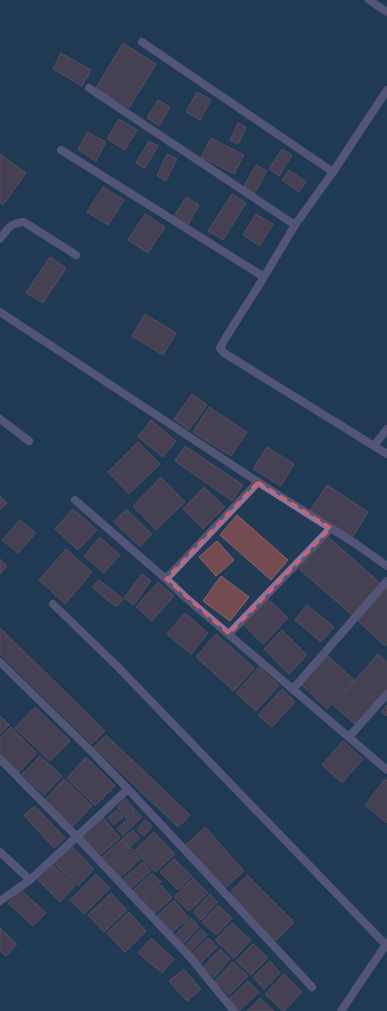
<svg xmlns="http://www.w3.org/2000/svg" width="387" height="1011" font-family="'IBM Plex Serif',serif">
  <rect width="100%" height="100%" fill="#213b54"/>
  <g fill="#744b51" stroke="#8f646a">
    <polygon points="123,43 156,64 129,108 96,88"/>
    <polygon points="61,53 91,70 82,86 53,69"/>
    <polygon points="197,92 211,100 200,120 186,112"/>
    <polygon points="158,100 170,107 159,126 147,118"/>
    <polygon points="119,119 137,130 125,150 107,139"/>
    <polygon points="238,123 246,127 238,144 230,140"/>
    <polygon points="87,132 106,142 96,161 78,150"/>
    <polygon points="211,138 244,155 234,174 201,157"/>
    <polygon points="149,141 158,146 145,168 136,163"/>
    <polygon points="282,149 292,155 279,176 269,169"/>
    <polygon points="0,154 26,173 3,205 0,203"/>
    <polygon points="167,154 177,159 166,181 157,176"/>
    <polygon points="256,165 267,171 255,193 244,186"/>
    <polygon points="289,170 306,182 299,192 282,180"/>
    <polygon points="103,187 124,200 108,225 87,212"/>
    <polygon points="232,194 246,203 223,240 208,231"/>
    <polygon points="186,197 199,205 187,226 173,218"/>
    <polygon points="145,214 165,227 148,253 128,240"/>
    <polygon points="256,214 273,224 260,246 243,235"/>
    <polygon points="50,257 66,268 43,303 26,293"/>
    <polygon points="145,314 176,333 163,355 132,336"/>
    <polygon points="192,394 207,405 189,430 174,419"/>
    <polygon points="209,407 247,432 231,456 193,432"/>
    <polygon points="151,420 176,441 163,457 138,437"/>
    <polygon points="138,442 160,464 129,494 108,472"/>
    <polygon points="185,446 243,485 232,501 175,461"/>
    <polygon points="267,447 294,464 281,486 253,469"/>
    <polygon points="161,477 185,502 156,530 133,506"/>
    <polygon points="327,485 368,512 352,538 310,511"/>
    <polygon points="204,487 225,507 203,529 183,509"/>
    <polygon points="0,496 7,503 0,510"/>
    <polygon points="73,509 97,530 78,550 55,529"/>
    <polygon points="126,509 152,534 140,547 114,522"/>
    <polygon points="237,515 288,560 271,580 220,535"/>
    <polygon points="20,520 36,533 18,553 2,540"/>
    <polygon points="327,536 380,583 352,615 299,569"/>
    <polygon points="100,537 120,555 104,573 84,556"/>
    <polygon points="217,541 234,560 216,576 199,557"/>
    <polygon points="66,549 92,572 65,604 39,580"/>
    <polygon points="0,559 7,566 0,574"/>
    <polygon points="142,574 151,581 134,605 124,598"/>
    <polygon points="221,576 249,597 230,621 203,601"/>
    <polygon points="99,580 123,599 116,607 92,587"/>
    <polygon points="158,582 174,596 152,621 136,607"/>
    <polygon points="387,588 387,643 385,646 358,621"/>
    <polygon points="267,598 288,618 263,644 243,624"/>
    <polygon points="307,605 334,627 321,642 295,620"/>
    <polygon points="185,613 208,633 191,654 167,634"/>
    <polygon points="0,628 105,731 92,744 0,654"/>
    <polygon points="282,630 307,655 289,674 264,649"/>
    <polygon points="216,634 254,668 234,691 196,657"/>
    <polygon points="378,654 387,662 387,691 357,726 333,705"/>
    <polygon points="328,656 354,680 327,709 301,684"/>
    <polygon points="259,667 279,685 256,711 236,693"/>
    <polygon points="282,689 295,702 272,727 258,715"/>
    <polygon points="387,705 387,716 381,712"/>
    <polygon points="35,707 70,741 50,761 15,728"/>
    <polygon points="0,716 9,725 0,734"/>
    <polygon points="11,727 37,753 19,772 0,753 0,738"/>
    <polygon points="106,735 190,815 178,827 94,747"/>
    <polygon points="343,741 363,759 342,783 322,765"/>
    <polygon points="40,756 62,776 44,795 22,774"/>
    <polygon points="86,757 115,786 95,806 67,778"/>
    <polygon points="64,779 92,806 73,826 45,800"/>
    <polygon points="385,779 387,781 387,823 365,805"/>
    <polygon points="126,799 135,810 126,818 117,807"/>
    <polygon points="35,806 65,838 54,848 24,815"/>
    <polygon points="116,810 123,817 114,825 108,818"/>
    <polygon points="136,811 142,817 123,835 117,829"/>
    <polygon points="102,816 120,838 98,857 80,835"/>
    <polygon points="145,820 152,826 144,836 137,830"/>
    <polygon points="205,827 244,871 225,888 186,845"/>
    <polygon points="133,830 140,838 129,847 122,839"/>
    <polygon points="154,832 175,854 155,872 135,850"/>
    <polygon points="121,840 128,847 108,864 102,857"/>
    <polygon points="71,846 94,869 78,886 54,863"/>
    <polygon points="130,847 140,859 120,878 109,866"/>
    <polygon points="174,859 192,876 178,890 160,872"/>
    <polygon points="143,862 151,871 129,890 121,881"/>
    <polygon points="53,865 75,886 60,902 38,880"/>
    <polygon points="152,873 161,882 139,903 130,893"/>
    <polygon points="96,874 110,888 84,914 70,900"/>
    <polygon points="247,875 294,922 276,941 228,895"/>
    <polygon points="193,878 208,893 189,911 174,897"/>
    <polygon points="161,885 172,898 153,915 142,902"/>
    <polygon points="21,890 46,913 33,926 8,903"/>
    <polygon points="111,893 127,910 104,932 88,915"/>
    <polygon points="210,894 217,902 201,920 193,912"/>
    <polygon points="174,900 189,918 171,933 156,917"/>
    <polygon points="218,905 232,918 216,935 202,922"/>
    <polygon points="129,912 146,931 125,952 107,933"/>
    <polygon points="191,918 199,927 181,946 173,937"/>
    <polygon points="232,923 243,933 226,950 215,940"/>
    <polygon points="0,928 17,944 6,956 0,951"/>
    <polygon points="201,929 207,935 189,954 183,948"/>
    <polygon points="244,934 251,940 234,958 227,951"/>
    <polygon points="151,938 174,959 162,973 138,953"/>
    <polygon points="209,938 217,947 201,963 192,954"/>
    <polygon points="253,944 268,958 251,975 236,961"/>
    <polygon points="220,949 230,959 214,977 203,967"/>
    <polygon points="270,961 280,973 264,989 253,977"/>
    <polygon points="233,962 248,976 229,995 215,981"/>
    <polygon points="184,969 201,989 187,1001 169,981"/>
    <polygon points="284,974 302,992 284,1011 283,1011 265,994"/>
    <polygon points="248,981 259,992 239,1011 228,1000"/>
    <polygon points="260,998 274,1011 247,1011"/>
  </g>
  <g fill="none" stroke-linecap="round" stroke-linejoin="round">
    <g stroke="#8e75a1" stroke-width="8">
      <polyline points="369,0 387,12"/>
      <polyline points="142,42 333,172"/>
      <polyline points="89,88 295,225"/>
      <polyline points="387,90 333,172 295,225 264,277 225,339 220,348 224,353 387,454"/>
      <polyline points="61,150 264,277"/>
      <path d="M0 239C8 228 10 223 24 222L76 255"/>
      <polyline points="0,312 258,482 356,544 387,566"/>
      <polyline points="0,419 29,441"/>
      <polyline points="374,446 387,429"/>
      <polyline points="75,500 166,579 185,597 387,770"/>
      <polyline points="166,579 258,482"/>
      <polyline points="53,604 117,666 386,945"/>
      <polyline points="229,634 331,528"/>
      <polyline points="0,662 89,749 128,789 312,987"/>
      <polyline points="293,689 387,581"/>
      <polyline points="349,737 387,694"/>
      <polyline points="0,759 77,837 189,956 234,1011"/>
      <polyline points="0,852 30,880"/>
      <polyline points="0,901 30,880 128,789"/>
      <polyline points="341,1011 387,943"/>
    </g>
  </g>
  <path d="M0 0H387V1011H0ZM258 482 331 528 229 634 166 579Z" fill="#213b54" fill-opacity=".55" fill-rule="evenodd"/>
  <path fill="none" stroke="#d56065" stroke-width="3" stroke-dasharray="8 5" stroke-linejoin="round" d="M258 482 331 528 229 634 166 579Z"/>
</svg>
